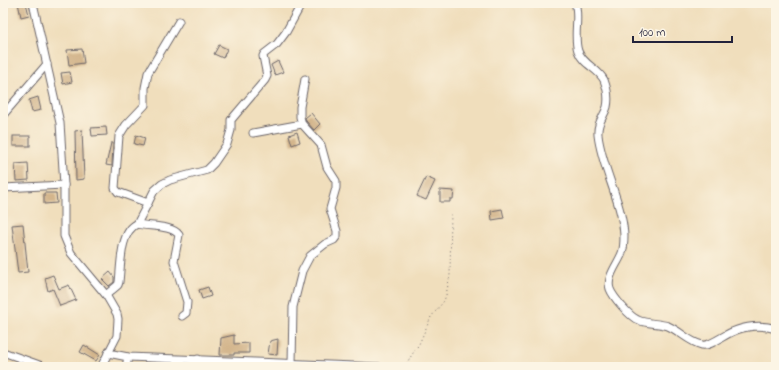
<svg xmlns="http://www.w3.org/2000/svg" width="779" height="370" font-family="'Indie Flower',sans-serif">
  <rect width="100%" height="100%" fill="#fcf5e5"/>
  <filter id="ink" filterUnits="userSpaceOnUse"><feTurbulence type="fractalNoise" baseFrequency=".025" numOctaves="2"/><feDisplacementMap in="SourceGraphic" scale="8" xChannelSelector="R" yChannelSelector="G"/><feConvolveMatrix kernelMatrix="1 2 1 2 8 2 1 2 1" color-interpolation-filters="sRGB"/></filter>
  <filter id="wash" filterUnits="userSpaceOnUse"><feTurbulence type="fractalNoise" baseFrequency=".012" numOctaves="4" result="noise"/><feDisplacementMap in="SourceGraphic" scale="16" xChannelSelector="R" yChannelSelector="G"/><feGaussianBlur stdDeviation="0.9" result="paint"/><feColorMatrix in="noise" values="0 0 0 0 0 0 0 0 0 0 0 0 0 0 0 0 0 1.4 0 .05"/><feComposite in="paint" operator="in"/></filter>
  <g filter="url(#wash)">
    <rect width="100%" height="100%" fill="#f0debc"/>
    <g id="blocks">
      <g fill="#d3b58c">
        <polygon points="18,3 26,3 29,15 21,17"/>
        <polygon points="219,45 227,49 223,58 214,54"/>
        <polygon points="82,49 84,63 69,65 67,50"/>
        <polygon points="278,61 283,72 275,75 271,65"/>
        <polygon points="70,72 72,82 63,84 61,73"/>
        <polygon points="38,97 41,110 32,112 29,100"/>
        <polygon points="311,113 320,124 314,130 306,121 305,118"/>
        <polygon points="106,127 107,135 92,136 91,128"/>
        <polygon points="82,130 84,179 76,180 75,131"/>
        <polygon points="297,132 300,142 292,145 289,135"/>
        <polygon points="136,135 145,138 143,146 134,144"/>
        <rect x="13" y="136" width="17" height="10"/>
        <polygon points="111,143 113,143 112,166 106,165"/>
        <polygon points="28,163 29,180 16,181 15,164"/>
        <polygon points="426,177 435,181 426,200 417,196"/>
        <polygon points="440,190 454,191 453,199 450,199 450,202 440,202"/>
        <polygon points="44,193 56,193 57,203 44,204"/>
        <polygon points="502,209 504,218 492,220 491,211"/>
        <polygon points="23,224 28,272 18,273 12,225"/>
        <polygon points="110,272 114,277 114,282 109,286 102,279"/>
        <polygon points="53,275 59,289 69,285 76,300 60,306 53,289 48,291 45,278"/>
        <polygon points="208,287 211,296 202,299 199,290"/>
        <polygon points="234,335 234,344 249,343 249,353 234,353 234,355 220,355 221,338"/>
        <polygon points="278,339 277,355 268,354 270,341"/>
        <polygon points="84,345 100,355 96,361 80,352"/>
      </g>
    </g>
  </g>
  <g filter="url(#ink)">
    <use href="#blocks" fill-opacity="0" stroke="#6a6468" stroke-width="1"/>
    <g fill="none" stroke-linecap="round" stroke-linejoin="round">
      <g stroke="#6a6468" stroke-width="9">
        <g id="street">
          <polyline points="33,3 60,123 64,185 64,236 71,253 106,295 117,314 118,319 117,336 101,367"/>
          <path d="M575 3C580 16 573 36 578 51 583 65 598 68 604 80 607 88 609 98 607 107 604 117 597 122 598 135 602 169 622 201 624 235 624 240 624 248 622 253 618 264 606 277 610 289 613 297 630 317 638 320 647 324 658 323 668 326 680 331 689 342 702 345 709 347 724 335 732 332 745 326 762 324 776 329"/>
          <path d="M179 21 148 73 145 88V105L126 125 119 136 115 188 118 192 148 203 137 224C149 227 172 225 179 235L174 261 187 302 186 313 182 316"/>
          <polyline points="3,115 47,64"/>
          <polyline points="253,133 302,124"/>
          <polyline points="3,188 64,185"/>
          <polyline points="148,203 154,191 162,184 170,180 207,170 214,163 227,144 231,130 231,120 265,80 267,76 263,56 264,54 277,44 286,32 302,3"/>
          <path d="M106 295 118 285 119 282C121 266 120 231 137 224"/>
          <polyline points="3,352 45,367"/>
          <polyline points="108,353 128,357 379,367"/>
          <polyline points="292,364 293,307 302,271 310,256 325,244 334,240 337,236 337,231 330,209 336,188 336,181 327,167 321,145 302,124 300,117 300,107 305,79"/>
          <polyline points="126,367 128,357"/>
          <polyline points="196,367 198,367 198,359"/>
        </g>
      </g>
      <polyline stroke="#6a6468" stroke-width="1" stroke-dasharray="1 3" stroke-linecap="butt" points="404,367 419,344 431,317 444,301 446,295 450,275 451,212"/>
      <use href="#street" stroke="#fff" stroke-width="7"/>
    </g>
  </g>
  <rect width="779" height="370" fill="none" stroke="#fcf5e5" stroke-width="16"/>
  <path d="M633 36v6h99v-6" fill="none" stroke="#22223b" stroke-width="2"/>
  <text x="639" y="36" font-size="12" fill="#22223b" stroke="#fcf5e5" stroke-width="3" paint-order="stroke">100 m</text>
</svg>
